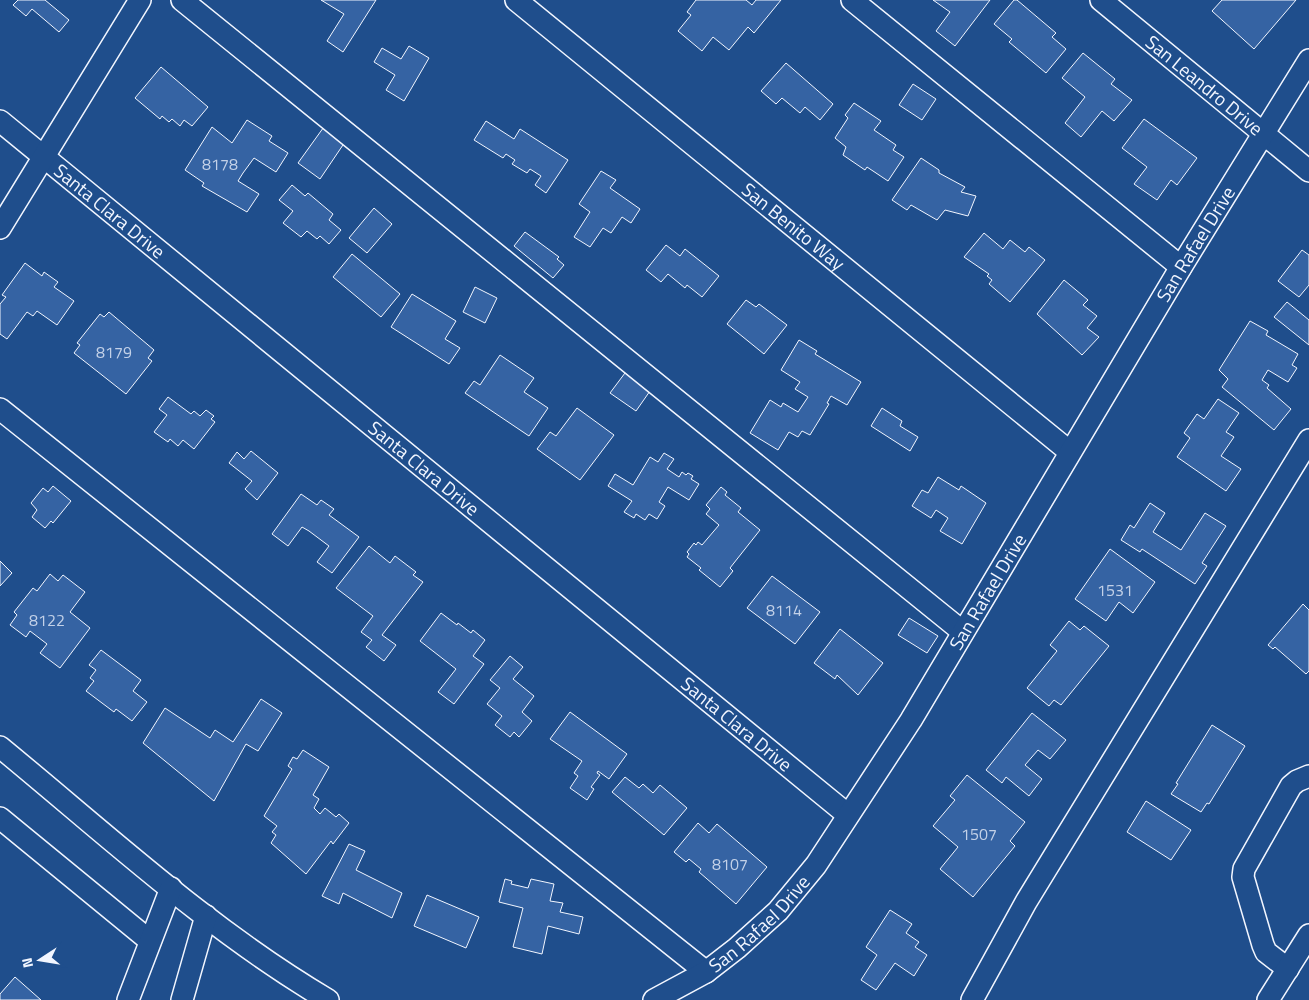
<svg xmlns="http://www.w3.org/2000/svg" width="1309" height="1000" font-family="'Titillium Web',sans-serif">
  <rect width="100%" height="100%" fill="#1f4e8c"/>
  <g fill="#3563a3" stroke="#f2f6ff">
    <polygon points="18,0 45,0 69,20 59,32 32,9 26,16 13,5"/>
    <polygon points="321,0 376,0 343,52 327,41 344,14"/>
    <polygon points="696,0 746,0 752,5 756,0 781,0 754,33 748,27 729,50 713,37 702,51 678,31 691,15 687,12"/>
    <polygon points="933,0 990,0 955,46 936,31 950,12"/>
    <polygon points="1014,0 1017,0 1056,33 1052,37 1066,49 1046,73 1009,42 1012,39 994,24"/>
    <polygon points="1222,0 1296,0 1254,49 1212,11"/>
    <polygon points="409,46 429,58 404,101 386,90 395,75 374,62 382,48 401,59"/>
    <polygon points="1083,53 1115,79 1111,84 1132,100 1114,121 1102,111 1081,137 1065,123 1085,97 1062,78"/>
    <polygon points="786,63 833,104 820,120 805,107 800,113 782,98 776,104 761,91"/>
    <polygon points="161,67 208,107 192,126 184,120 180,126 172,119 169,122 162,116 160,119 135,98"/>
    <polygon points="913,84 936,99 922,120 899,105"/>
    <polygon points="854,103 881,121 874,130 896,145 893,150 904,157 888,181 867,167 865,170 843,155 846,147 835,138 848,118 845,115"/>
    <polygon points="1144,119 1197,158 1177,185 1171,180 1157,200 1134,184 1147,167 1122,148"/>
    <polygon points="247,120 272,136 269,141 288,153 276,172 254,158 243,173 238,181 259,194 247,212 202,186 204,183 185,170 212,127 232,143"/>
    <polygon points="486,121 514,139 520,129 568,160 546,193 535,185 541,176 530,169 527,173 512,164 515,160 506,154 503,158 474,140"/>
    <polygon points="326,124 347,139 320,179 298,163"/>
    <polygon points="921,158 939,170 939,173 965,187 961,192 976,196 968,216 945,210 937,220 911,205 907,210 892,200"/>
    <polygon points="601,171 616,180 610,188 640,209 631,223 622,217 611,233 603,228 590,247 574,237 590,212 579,204"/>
    <polygon points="292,185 305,196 308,193 333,214 329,220 341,230 329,244 320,236 317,239 307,231 301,237 283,223 293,211 279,200"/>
    <polygon points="374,208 392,224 367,253 349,238"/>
    <polygon points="525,232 559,257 557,259 564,265 553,278 514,246"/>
    <polygon points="984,233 1003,249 1010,240 1025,252 1029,247 1045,260 1010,302 989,284 992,280 987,276 989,274 964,257"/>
    <polygon points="666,245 680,256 685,249 719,276 702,297 687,285 685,288 668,274 661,282 646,270"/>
    <polygon points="1302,250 1309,255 1309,285 1299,297 1278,281"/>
    <polygon points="352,254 400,294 381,317 333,277"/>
    <polygon points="25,263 42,276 44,272 58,282 54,287 74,301 57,325 37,311 33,316 27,312 7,339 0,334 0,304 6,297 2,295"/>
    <polygon points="1064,280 1088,300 1083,305 1097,316 1087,328 1099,337 1082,355 1037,314"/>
    <polygon points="475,287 497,298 485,323 463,312"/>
    <polygon points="412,294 456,321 445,339 460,348 449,364 391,327"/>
    <polygon points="746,300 756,307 759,304 787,325 764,354 727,324"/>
    <polygon points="1287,302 1309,320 1309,345 1274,317"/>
    <polygon points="109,312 154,350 148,358 152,361 126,394 74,353 80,345 77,343 100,314 104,317"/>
    <polygon points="1250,321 1268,331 1266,335 1298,354 1292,365 1297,368 1288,382 1268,370 1262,380 1269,385 1267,388 1291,409 1274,430 1222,387 1228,379 1219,370"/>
    <polygon points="799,340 817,351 815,354 861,382 847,405 831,396 827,403 829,404 810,435 802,431 798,437 789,432 778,450 750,433 770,400 781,407 783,403 798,412 808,397 795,389 800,382 781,370"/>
    <polygon points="500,355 534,378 524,392 548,408 529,436 465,393 474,381 480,385"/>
    <polygon points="625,373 650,391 636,411 610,393"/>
    <polygon points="168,397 191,414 194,411 200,416 206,410 214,416 211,419 215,422 194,449 183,440 178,446 170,439 168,442 154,432 167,415 159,409"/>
    <polygon points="1218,399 1239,413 1226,432 1234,437 1221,456 1241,469 1226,491 1177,457 1190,438 1184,433 1197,414 1204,419"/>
    <polygon points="577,408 614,435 580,480 537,449 550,432 556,436"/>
    <polygon points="882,408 902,421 900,426 918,437 910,451 871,426"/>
    <polygon points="251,451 278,473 257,500 245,489 252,481 229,463 237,452 244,459"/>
    <polygon points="664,453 674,459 667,469 679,477 682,472 686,475 688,473 693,476 691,479 699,484 689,500 668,487 659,502 665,506 657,519 649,514 645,520 636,514 634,518 624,512 632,501 608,486 615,474 633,485 650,457 658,462"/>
    <polygon points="938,477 959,490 961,486 986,503 962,544 940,531 948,518 936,510 931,518 912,506 922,490 928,493"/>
    <polygon points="53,486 71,501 53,523 51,521 45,528 32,517 37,510 31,503 43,488 48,492"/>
    <polygon points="721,487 727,492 725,495 741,508 738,512 760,530 730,568 733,571 720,587 699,570 701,568 687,557 689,554 687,552 694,543 696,545 698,542 702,545 719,525 706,514 710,509 706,505"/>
    <polygon points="301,494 317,505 321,500 334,509 329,515 359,537 332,573 317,562 329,546 309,531 302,527 288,546 272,534"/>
    <polygon points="1150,503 1165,513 1153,532 1181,550 1205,513 1226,526 1202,563 1207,566 1195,584 1142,549 1140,552 1121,540 1130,525 1134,528"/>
    <polygon points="369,546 390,563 395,556 416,572 413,575 423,582 382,635 396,645 384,661 366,647 372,640 361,632 373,616 336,588"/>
    <polygon points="1110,549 1155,582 1133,613 1119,602 1106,621 1075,599"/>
    <polygon points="0,561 12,573 0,586"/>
    <polygon points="50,574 58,581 63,575 85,592 70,612 90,628 60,668 40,653 47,644 30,631 26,637 10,625 17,615 14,612 33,588 37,591"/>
    <polygon points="772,576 820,612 795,644 747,608"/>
    <polygon points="1303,604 1309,610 1309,671 1306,674 1275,647 1273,649 1268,645"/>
    <polygon points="441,613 457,625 458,623 471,633 473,630 485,640 473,656 484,664 454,704 438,692 456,669 420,641"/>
    <polygon points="909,618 938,636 927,653 898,635"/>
    <polygon points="1069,621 1080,630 1084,626 1109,646 1061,705 1054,700 1049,706 1027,688 1057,651 1050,645"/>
    <polygon points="840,629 883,663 858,695 837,675 835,679 814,663"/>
    <polygon points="101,650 141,680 133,691 147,702 132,721 116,709 114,712 86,691 94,681 90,678 96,670 89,665"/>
    <polygon points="510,656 523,667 513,679 534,696 522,712 532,721 519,737 514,732 510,737 495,725 502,716 487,704 500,688 490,680"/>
    <polygon points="261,699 282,713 258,751 246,744 214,801 143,743 165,708 210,738 215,730 233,742"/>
    <polygon points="570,712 627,754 609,779 598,771 597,773 600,775 591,787 594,789 587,800 570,788 578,776 574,773 582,761 550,739"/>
    <polygon points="1032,713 1066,740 1050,759 1038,750 1025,765 1042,779 1029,796 1006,777 1002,783 986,770"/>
    <polygon points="1212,725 1245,746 1209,804 1207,803 1201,812 1171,794 1178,784 1176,783"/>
    <polygon points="303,750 329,767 313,795 319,799 314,808 320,814 325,808 336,817 339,814 349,823 333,844 331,841 306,874 271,843 276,835 272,832 277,826 264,816 292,769 288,766 293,757 297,759"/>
    <polygon points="967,775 1025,822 1010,841 1015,846 973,897 940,869 958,847 933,826 955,800 950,796"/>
    <polygon points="625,777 639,788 643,784 653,793 660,785 687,808 664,835 612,792"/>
    <polygon points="1146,801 1191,830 1171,860 1127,832"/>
    <polygon points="698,823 709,833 717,824 767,867 736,904 699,872 701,869 689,859 686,862 674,852"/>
    <polygon points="349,844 365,851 356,870 402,893 392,918 343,893 339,904 322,896"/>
    <polygon points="505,879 512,881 511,884 528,888 531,879 554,884 550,901 563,903 560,912 583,917 579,934 548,926 542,954 513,947 523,908 499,902"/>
    <polygon points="427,895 479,917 466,948 414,926"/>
    <polygon points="890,910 912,924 906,933 919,942 915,947 927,955 914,976 895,963 876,990 861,980 877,955 866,947"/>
    <polygon points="15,977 41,1000 0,1000 0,994"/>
  </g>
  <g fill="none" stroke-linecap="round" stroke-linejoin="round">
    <g stroke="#f2f6ff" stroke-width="24">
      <g id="minor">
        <polyline points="182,0 963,632"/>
        <path id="s1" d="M516 0 1070 452"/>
        <polyline points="852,0 1181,267"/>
        <path id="s2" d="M1101 0 1309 171"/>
        <path id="s3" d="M0 121 848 815"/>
        <polyline points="0,228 140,0"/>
        <polyline points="0,409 706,972"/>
        <path d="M0 747C106 834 209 930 328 1000"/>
        <polyline points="0,818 150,941"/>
        <polyline points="1288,969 1266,952 1263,945 1243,877 1244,869 1291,786 1297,781 1309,776"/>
        <polyline points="128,1000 171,888"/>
        <polyline points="182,1000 206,916"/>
        <path id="s4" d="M654 1000 706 972 737 948 778 911 816 865 911 720 1181 267 1309 60"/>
        <polyline points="972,1000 1026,902 1309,440"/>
        <polyline points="1268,1000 1309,935"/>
      </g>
    </g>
    <use href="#minor" stroke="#1f4e8c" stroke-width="21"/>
  </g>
  <g text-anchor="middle" stroke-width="4" stroke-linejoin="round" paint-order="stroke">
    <g font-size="16" fill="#c3d1e8">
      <text x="220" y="170">8178</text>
      <text x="114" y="358">8179</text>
      <text x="1115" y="596">1531</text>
      <text x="784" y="616">8114</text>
      <text x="47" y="626">8122</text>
      <text x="979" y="840">1507</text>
      <text x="730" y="870">8107</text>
    </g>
    <g font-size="19" fill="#f2f6ff" stroke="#1f4e8c">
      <text dy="7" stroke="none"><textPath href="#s2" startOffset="134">San Leandro Drive</textPath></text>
      <text dy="7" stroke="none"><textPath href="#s3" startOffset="142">Santa Clara Drive</textPath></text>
      <text dy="7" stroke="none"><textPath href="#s1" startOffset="358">San Benito Way</textPath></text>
      <text dy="7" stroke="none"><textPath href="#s4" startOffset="941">San Rafael Drive</textPath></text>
      <text dy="7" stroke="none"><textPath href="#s3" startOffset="548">Santa Clara Drive</textPath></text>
      <text dy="7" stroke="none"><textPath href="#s4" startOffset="536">San Rafael Drive</textPath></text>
      <text dy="7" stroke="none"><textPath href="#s3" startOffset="952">Santa Clara Drive</textPath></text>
      <text dy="7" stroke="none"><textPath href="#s4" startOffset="131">San Rafael Drive</textPath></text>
    </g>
  </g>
  <g transform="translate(40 960) rotate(258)" stroke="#1f4e8c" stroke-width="4" paint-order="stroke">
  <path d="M0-4L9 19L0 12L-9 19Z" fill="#f2f6ff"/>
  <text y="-8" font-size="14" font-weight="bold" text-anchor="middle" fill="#f2f6ff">N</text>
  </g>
</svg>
